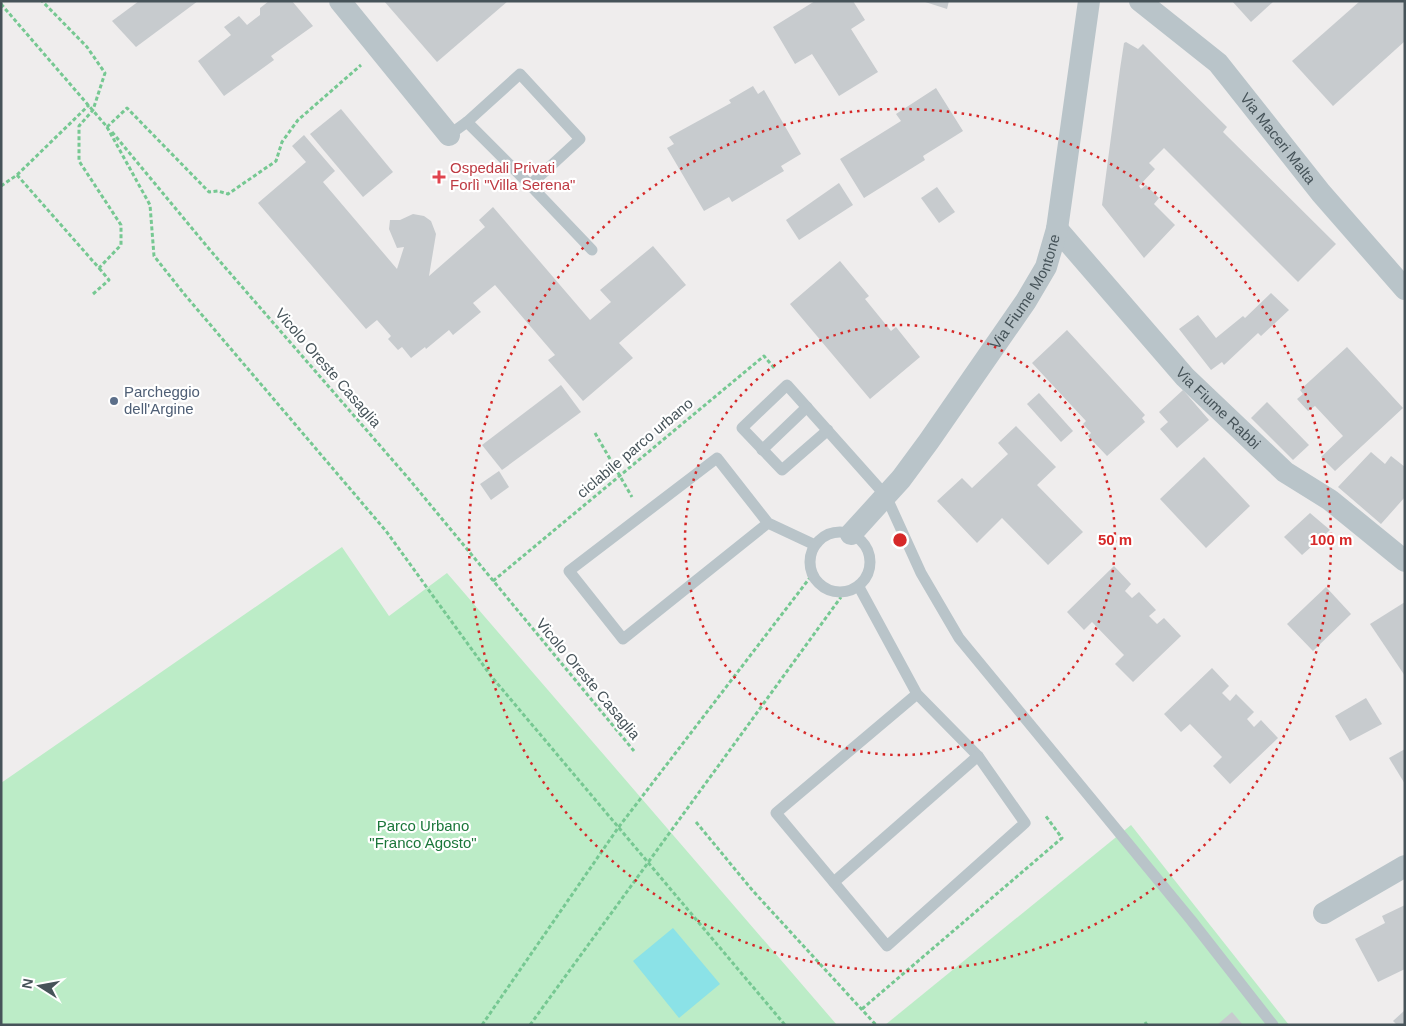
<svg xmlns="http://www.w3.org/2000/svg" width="1406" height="1026" font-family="Arial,sans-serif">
  <rect width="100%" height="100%" fill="#efeded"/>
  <g fill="#bcecc7">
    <polygon points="342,547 389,616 447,573 837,1025 1,1025 1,783"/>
    <polygon points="1131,825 1289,1025 885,1025"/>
  </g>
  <polygon fill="#8be2e7" points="673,928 720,984 679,1018 633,961"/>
  <g fill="#c7cbce">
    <polygon points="139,1 198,1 136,47 112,21"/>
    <polygon points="269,1 292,1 313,26 271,56 274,60 224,96 198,61 231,35 224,27 239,16 247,25 260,15 260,8"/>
    <polygon points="384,1 508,1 437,62"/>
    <polygon points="815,1 853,1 865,20 851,29 878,72 839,96 812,54 795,64 773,27"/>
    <polygon points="922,1 949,1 947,9"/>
    <polygon points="1232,1 1274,1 1251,22"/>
    <polygon points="1360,1 1405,1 1405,41 1333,106 1292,61"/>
    <polygon points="1126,42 1138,49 1143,44 1227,127 1223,132 1336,244 1298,282 1164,148 1149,163 1155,169 1139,186 1141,189 1146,185 1159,198 1154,204 1175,225 1144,258 1102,205 1120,69 1124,43"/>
    <polygon points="753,86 758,94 764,90 801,154 781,166 784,171 732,202 729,197 704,211 667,148 674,144 669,137 731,103 729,100"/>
    <polygon points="936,88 963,131 923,156 925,160 864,198 840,159 901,121 896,114"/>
    <polygon points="341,109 393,172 363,197 310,134"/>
    <polygon points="304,135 335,171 323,182 397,269 404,247 397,248 389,229 390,220 400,220 413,214 424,216 431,221 436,234 429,276 485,227 479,220 493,207 590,320 611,302 600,290 653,246 686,285 619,343 633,358 583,401 548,360 555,355 495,285 473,303 481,312 453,335 449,330 426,349 425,347 411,358 402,347 398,350 388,339 391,336 377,320 366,329 258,203 306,162 292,146"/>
    <polygon points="839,183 853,205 799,240 786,220"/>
    <polygon points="937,187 955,212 939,223 921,198"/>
    <polygon points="840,261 869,296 865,299 891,331 896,327 920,357 870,399 790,304"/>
    <polygon points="1271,293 1289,310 1261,336 1258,333 1224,365 1222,362 1211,370 1179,329 1198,315 1216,338 1243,316 1245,318"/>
    <polygon points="1067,330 1145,415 1142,418 1145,422 1107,456 1088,436 1091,433 1083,424 1086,421 1032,363"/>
    <polygon points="1347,347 1403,408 1335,471 1321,457 1343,436 1315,406 1308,411 1297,399 1303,394 1300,390"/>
    <polygon points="561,385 581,412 502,470 482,445"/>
    <polygon points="1183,390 1209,420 1177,448 1160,429 1168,422 1159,412"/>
    <polygon points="1039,393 1073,431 1061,442 1027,404"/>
    <polygon points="1267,402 1309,445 1293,460 1251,418"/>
    <polygon points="1016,426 1056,467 1037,485 1083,532 1048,565 1002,518 977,543 937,501 962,478 972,488 1008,454 998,443"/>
    <polygon points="1371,452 1385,464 1391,456 1405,467 1405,497 1381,524 1338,487"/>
    <polygon points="1204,457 1250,506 1206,548 1160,499"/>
    <polygon points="499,471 509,487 491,500 480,484"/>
    <polygon points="1310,513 1330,530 1302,555 1284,537"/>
    <polygon points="1114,566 1131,584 1125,591 1132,598 1139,592 1156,610 1149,616 1157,624 1164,618 1181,636 1133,682 1115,664 1124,655 1092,622 1084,630 1067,612"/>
    <polygon points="1326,587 1351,614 1313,651 1287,624"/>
    <polygon points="1405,602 1405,676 1370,624"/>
    <polygon points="1212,668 1229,686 1222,693 1230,701 1236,694 1254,712 1247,719 1254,727 1261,720 1278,738 1230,784 1213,766 1222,757 1190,724 1181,732 1164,714"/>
    <polygon points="1366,698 1382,724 1350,741 1335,716"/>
    <polygon points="1405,749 1405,784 1389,758"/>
    <polygon points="1405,905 1405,969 1378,982 1355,939 1385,923 1382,916"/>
    <polygon points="1405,1010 1405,1025 1397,1025 1393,1021"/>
    <polygon points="1232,1012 1243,1025 1217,1025"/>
  </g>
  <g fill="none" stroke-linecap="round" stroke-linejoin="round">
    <g stroke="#76c892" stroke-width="3" stroke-dasharray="4 2.5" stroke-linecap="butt">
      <polyline points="1,4 108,128"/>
      <polyline points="107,127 150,205 154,256 185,295 386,531 491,676 785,1025"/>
      <polyline points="107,127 127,108 209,192 218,191 228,194 276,161 282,142 298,120 361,65"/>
      <polyline points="112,132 210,250 409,479 634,751"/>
      <polyline points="17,175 99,268 121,245 121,225 79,161 79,126 93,110 105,73 87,47 42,1"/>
      <polyline points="1,186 17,175 89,105"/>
      <polyline points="93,294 109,280 99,268"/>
      <polyline points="595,433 632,497"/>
      <polyline points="493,581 764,356 775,369"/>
      <polyline points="696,822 753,891 876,1025"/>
      <polyline points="862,1009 1062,838 1045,815"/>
      <polyline points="1145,1022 1147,1025"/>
      <polyline points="482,1025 618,828 812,575"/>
      <polyline points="530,1025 841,597"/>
    </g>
    <g stroke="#b9c4c9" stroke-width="11">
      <polyline points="467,122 530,185"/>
      <polyline points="449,135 467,122 520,74 580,139 530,185 592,250"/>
      <polyline points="828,430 782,470 742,428 787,385 886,496 921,573 959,638 1191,920 1273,1025"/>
      <polyline points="762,450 807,407"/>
      <polyline points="768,523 623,639 569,571 717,458 768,523 815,545"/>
      <circle cx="840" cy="562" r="30"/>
      <polyline points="859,587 917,694 978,756 1025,823 887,946 776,813 917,694"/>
      <polyline points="834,882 978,756"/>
    </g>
    <g stroke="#b9c4c9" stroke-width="22">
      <polyline points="340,1 449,135"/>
      <path id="s1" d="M1140 1 1218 63 1321 193 1405 289"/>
      <path id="s2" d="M1057 229 1185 377 1285 472 1330 500 1405 561"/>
      <path id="s3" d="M851 534 901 479 929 441 1026 301 1046 267 1057 229 1089 1"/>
      <polyline points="1324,913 1405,866"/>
    </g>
  </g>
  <g fill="none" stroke="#d62828" stroke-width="2.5" stroke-dasharray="2.5 5">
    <circle cx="900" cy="540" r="215"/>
    <circle cx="900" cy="540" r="431"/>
  </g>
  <path fill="#e0444e" stroke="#fff" stroke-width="2" d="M436.5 169.5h5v5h5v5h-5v5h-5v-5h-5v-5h5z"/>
  <circle fill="#5c6f8a" stroke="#fff" stroke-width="2" cx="114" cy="401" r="5"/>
  <g text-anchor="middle" stroke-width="4.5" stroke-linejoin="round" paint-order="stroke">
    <g font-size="15" fill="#465359" stroke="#fff">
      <text dy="5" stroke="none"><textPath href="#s1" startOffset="196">Via Maceri Malta</textPath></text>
      <text dy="5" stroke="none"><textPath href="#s3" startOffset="300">Via Fiume Montone</textPath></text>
      <text transform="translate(328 368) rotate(49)" y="5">Vicolo Oreste Casaglia</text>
      <text dy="5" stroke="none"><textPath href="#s2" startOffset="241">Via Fiume Rabbi</textPath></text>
      <text transform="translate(635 448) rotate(-40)" y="5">ciclabile parco urbano</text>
      <text transform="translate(588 679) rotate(50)" y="5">Vicolo Oreste Casaglia</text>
    </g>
    <g font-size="15" fill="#be3a42" stroke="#fff" text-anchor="start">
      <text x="450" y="173">Ospedali Privati<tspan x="450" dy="17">Forlì "Villa Serena"</tspan></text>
    </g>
    <g font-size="15" fill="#4e5e75" stroke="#fff" text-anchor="start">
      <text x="124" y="397">Parcheggio<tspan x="124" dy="17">dell'Argine</tspan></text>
    </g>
    <g font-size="15" fill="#1b763a" stroke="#fff">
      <text x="423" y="831">Parco Urbano<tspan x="423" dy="17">"Franco Agosto"</tspan></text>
    </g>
  </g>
  <circle cx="900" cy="540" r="8" fill="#d62828" stroke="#fff" stroke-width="2.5"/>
  <g font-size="15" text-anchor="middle" font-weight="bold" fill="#d62828" stroke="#fff" stroke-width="4.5" stroke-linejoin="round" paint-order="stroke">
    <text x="1115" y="545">50 m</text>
    <text x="1331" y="545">100 m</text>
  </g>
  <rect width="1406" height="1026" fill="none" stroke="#465359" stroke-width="5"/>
  <g transform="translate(40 986) rotate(281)" stroke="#ffffff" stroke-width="4" paint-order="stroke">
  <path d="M0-4L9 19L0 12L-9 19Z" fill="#465359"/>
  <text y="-8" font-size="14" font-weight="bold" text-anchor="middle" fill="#465359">N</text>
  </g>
</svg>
